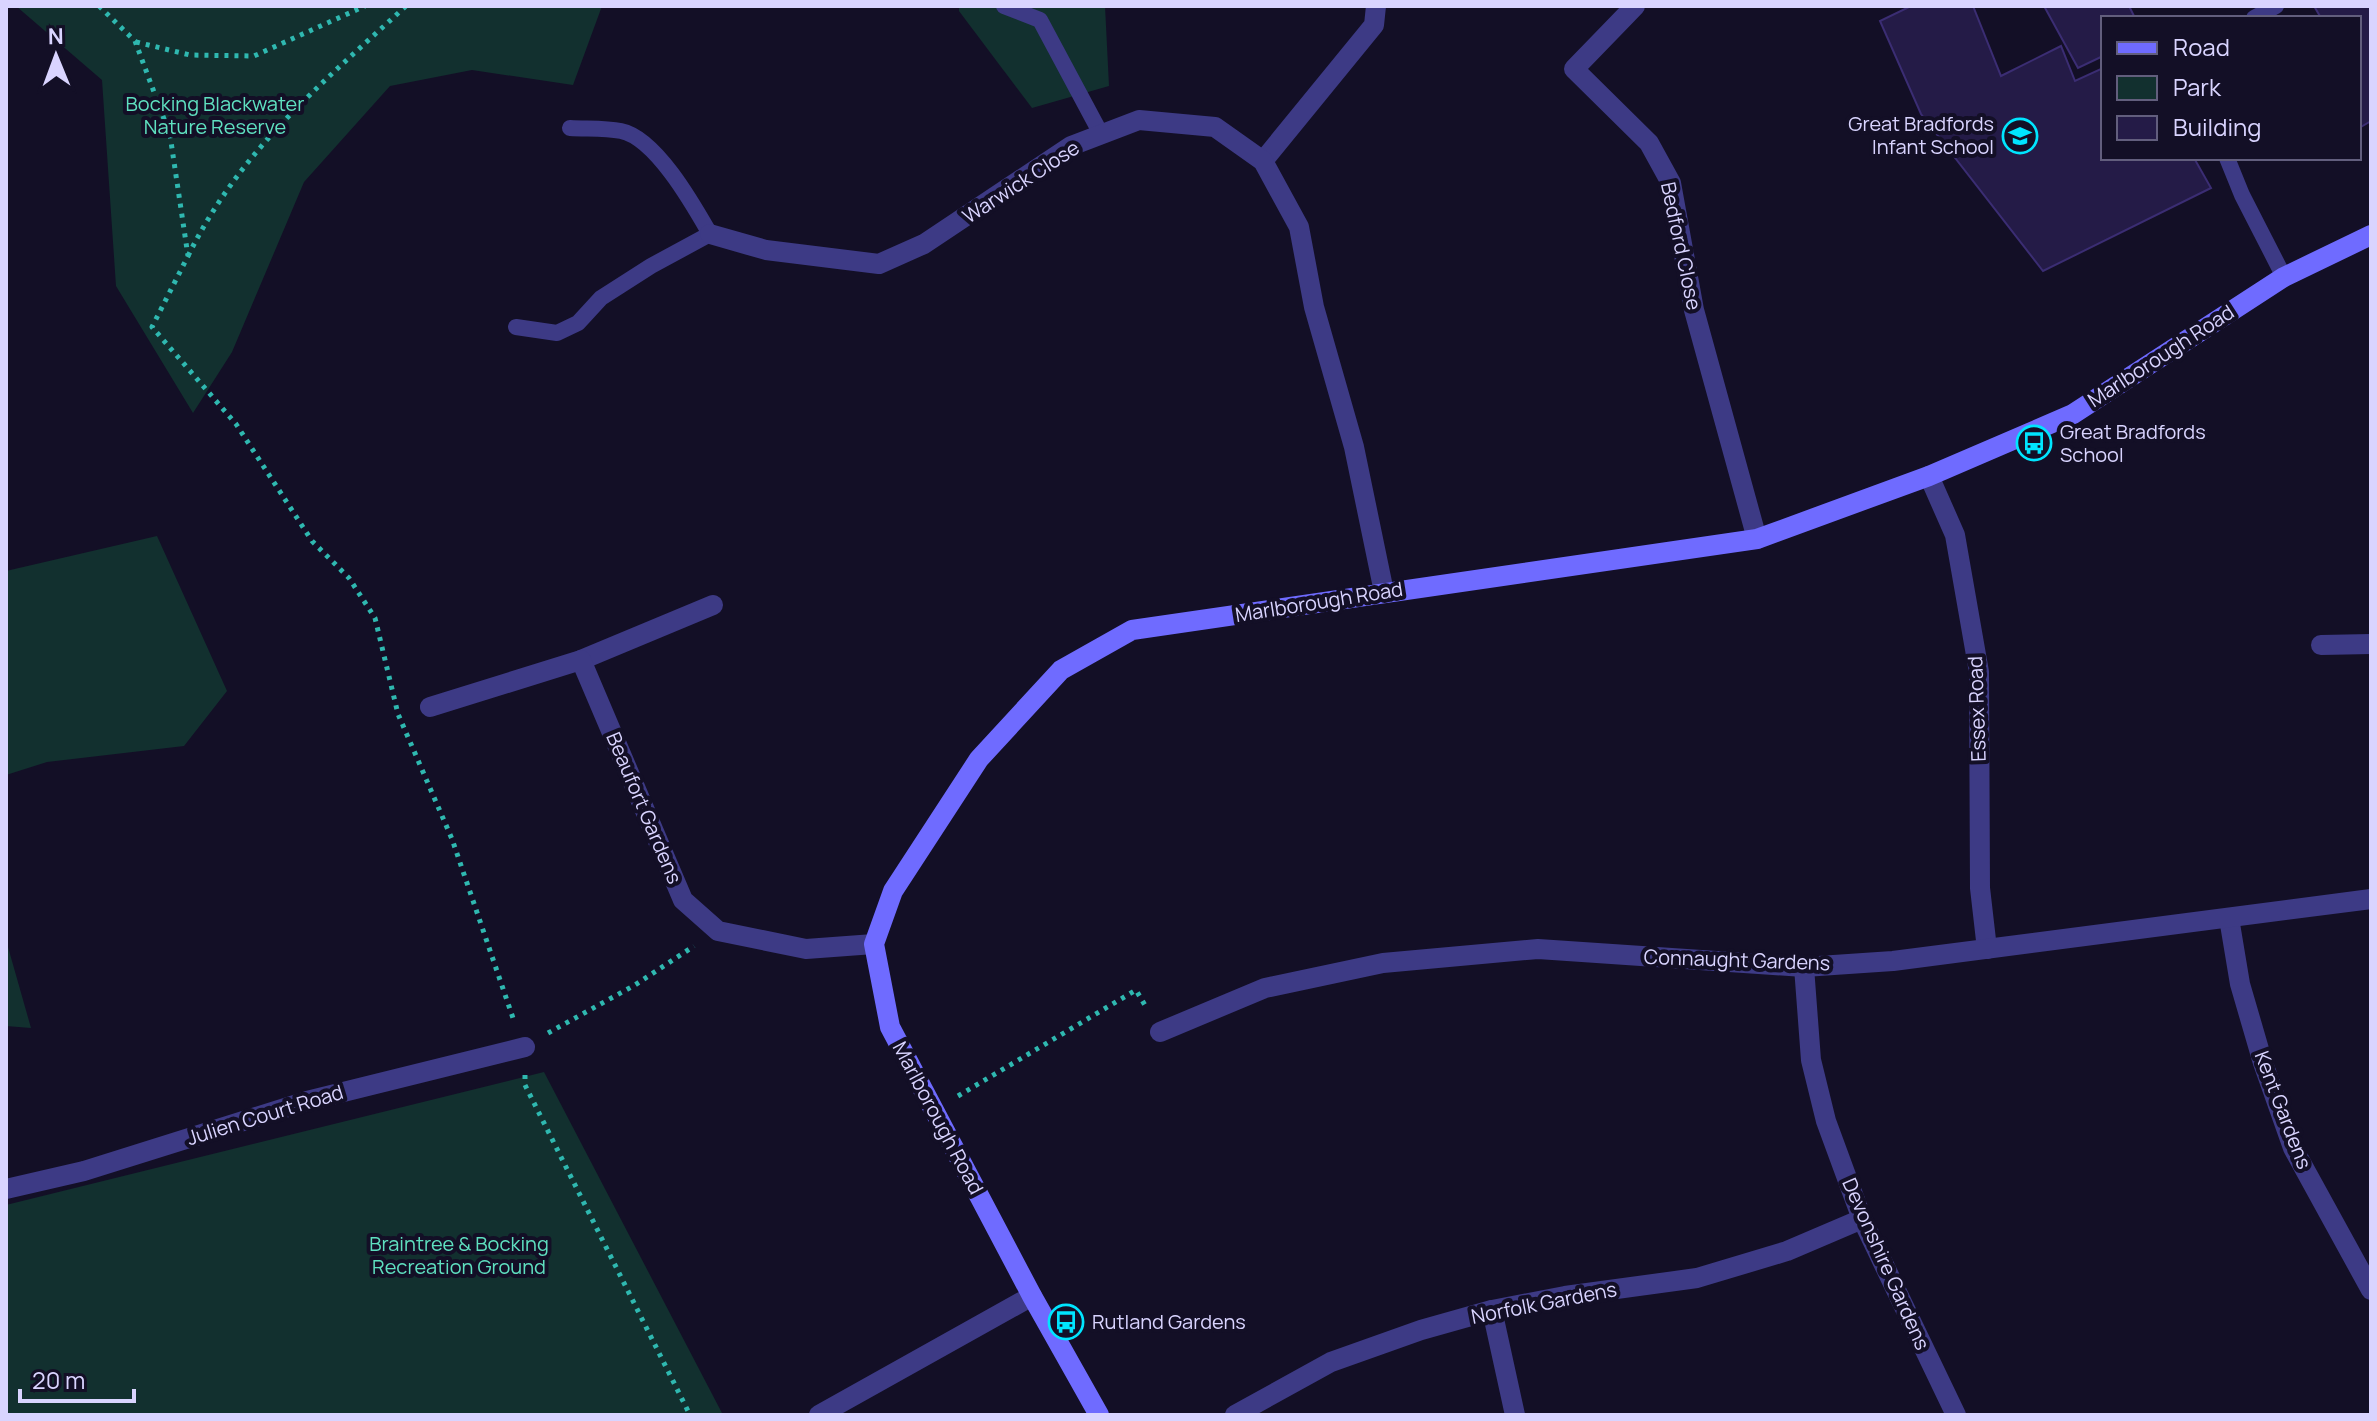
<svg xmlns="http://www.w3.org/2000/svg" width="2377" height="1421" font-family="Manrope,sans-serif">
  <rect width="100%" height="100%" fill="#130f26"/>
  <g fill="#12302f">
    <polygon points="16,6 602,6 573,85 472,70 390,86 304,182 232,352 193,413 116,286 102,80"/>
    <polygon points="959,6 1105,6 1109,86 1032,108 959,11"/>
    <polygon points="157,536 227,691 184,746 47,762 6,775 6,571"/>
    <polygon points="6,940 31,1028 6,1026"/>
    <polygon points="544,1072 723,1415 6,1415 6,1205"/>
  </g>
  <g fill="#241b47" stroke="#3b2d73" stroke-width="2">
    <polygon points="1911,6 1973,6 2001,76 2061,46 2075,81 2103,68 2103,158 2194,158 2211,188 2043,271 1921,114 1880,21"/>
    <polygon points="2044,6 2129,6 2135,18 2103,18 2103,56 2078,68"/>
    <polygon points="2314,6 2371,6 2371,121 2359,128 2359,18 2321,18"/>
  </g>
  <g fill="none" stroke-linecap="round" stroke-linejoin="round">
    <g stroke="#2fb8b0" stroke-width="5" stroke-dasharray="4 6" stroke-linecap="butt">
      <polyline points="99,6 135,41 170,135 188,256 152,327 236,424 312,541 349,578 375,618 398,714 452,839 514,1021"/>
      <polyline points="136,42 190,55 254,56 365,6"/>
      <path d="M188 256C240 150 321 84 406 6"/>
      <polyline points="548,1033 635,985 694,946"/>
      <polyline points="525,1075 525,1085 690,1415"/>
      <polyline points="958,1096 1136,990 1146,1007"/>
    </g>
    <g stroke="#3d3a85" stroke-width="16">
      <polyline points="1004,6 1040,20 1101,134"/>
      <polyline points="2254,18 2276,6"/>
      <polyline points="2227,158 2242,195 2284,277"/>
      <path d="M516 327 557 333 578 323 601 298 651 266 710 234C694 206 656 138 621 131 605 128 587 129 570 128"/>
    </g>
    <g stroke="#3d3a85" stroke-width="20">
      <polyline points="1635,6 1574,69 1649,143 1671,183 1694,310 1757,539"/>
      <polyline points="1263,161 1374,25 1376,6"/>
      <polyline points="710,234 766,250 879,264 924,244 1071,146 1139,120 1215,127 1263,161 1299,227 1314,307 1354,447 1384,592"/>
      <polyline points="1929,476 1955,535 1979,672 1980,888 1987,949"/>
      <polyline points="2321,645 2371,644"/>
      <polyline points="581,660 713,605"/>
      <polyline points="430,707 581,660 683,900 718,931 806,949 874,944"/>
      <polyline points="2229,918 2240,984 2263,1063 2293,1148 2371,1290"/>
      <polyline points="1804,967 1811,1060 1826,1121 1862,1219 1956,1415"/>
      <polyline points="1160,1032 1265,988 1383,963 1538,949 1804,967 1893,961 2371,899"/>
      <polyline points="6,1189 84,1171 307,1101 525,1047"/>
      <polyline points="1492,1310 1515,1415"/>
      <polyline points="819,1415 1032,1296"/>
      <polyline points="1235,1415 1331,1362 1421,1330 1492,1310 1565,1296 1697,1278 1787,1251 1862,1219"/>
    </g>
    <polyline stroke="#6f6bff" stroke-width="20" points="1099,1415 1032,1296 890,1027 874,944 893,891 979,759 1061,670 1132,630 1757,539 1929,476 2073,414 2284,277 2371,235"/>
  </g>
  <defs>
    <g id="school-ring" transform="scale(1.8)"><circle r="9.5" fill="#130f26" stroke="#00e5ff" stroke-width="1.5"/><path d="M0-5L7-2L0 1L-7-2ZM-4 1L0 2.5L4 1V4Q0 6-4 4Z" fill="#00e5ff"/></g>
    <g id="bus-ring" transform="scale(1.8)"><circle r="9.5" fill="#130f26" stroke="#00e5ff" stroke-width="1.5"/><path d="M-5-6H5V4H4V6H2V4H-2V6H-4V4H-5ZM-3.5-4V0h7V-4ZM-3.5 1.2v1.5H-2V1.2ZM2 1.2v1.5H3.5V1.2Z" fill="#00e5ff"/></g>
  </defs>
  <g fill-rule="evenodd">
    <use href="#school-ring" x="2020" y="136"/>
    <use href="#bus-ring" x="2034" y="443"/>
    <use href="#bus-ring" x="1066" y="1322"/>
  </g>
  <g text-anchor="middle" stroke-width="8" stroke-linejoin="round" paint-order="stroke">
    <g font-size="20" fill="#5fe0c0" stroke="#130f26">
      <text x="215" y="111">Bocking Blackwater<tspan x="215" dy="23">Nature Reserve</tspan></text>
      <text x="459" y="1251">Braintree &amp; Bocking<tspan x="459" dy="23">Recreation Ground</tspan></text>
    </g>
    <g font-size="20" fill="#d9d4ff" stroke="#130f26" text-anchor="start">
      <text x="1994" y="131" text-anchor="end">Great Bradfords<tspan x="1994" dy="23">Infant School</tspan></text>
      <text x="2060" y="439">Great Bradfords<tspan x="2060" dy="23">School</tspan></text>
      <text x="1092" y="1329">Rutland Gardens</text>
    </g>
    <g font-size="20" fill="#d9d4ff" stroke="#130f26">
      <text transform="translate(1021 182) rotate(-33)" y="7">Warwick Close</text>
      <text transform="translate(1681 246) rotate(78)" y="7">Bedford Close</text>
      <text transform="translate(2161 356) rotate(-33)" y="7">Marlborough Road</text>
      <text transform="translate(1319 602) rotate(-9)" y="7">Marlborough Road</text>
      <text transform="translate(1977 709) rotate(-92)" y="7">Essex Road</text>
      <text transform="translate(644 808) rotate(67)" y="7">Beaufort Gardens</text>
      <text transform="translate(1737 960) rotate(2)" y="7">Connaught Gardens</text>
      <text transform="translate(2283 1110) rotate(69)" y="7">Kent Gardens</text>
      <text transform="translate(265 1115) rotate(-17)" y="7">Julien Court Road</text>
      <text transform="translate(938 1118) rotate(62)" y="7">Marlborough Road</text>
      <text transform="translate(1886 1264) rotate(66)" y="7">Devonshire Gardens</text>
      <text transform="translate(1544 1303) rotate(-11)" y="7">Norfolk Gardens</text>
    </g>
  </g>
  <rect width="2377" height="1421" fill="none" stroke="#d9d4ff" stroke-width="16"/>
  <rect x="2101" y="16" width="260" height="144" fill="#130f26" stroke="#625e7d" stroke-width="2"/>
  <rect x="2117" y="42" width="40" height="12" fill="#6f6bff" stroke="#625e7d" stroke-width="2"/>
  <text x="2173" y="56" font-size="24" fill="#d9d4ff">Road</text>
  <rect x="2117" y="76" width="40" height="24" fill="#12302f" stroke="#625e7d" stroke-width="2"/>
  <text x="2173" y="96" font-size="24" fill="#d9d4ff">Park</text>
  <rect x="2117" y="116" width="40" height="24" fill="#241b47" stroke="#625e7d" stroke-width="2"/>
  <text x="2173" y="136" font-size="24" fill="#d9d4ff">Building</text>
  <g transform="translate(56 56) rotate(359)" stroke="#130f26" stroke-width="6" paint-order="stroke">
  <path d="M0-6L14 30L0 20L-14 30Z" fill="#d9d4ff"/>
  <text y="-12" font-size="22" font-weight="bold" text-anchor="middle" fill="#d9d4ff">N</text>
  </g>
  <path d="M20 1389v12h114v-12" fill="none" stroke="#d9d4ff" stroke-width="4"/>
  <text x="32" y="1389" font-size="24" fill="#d9d4ff" stroke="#130f26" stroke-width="6" paint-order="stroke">20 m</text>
</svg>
